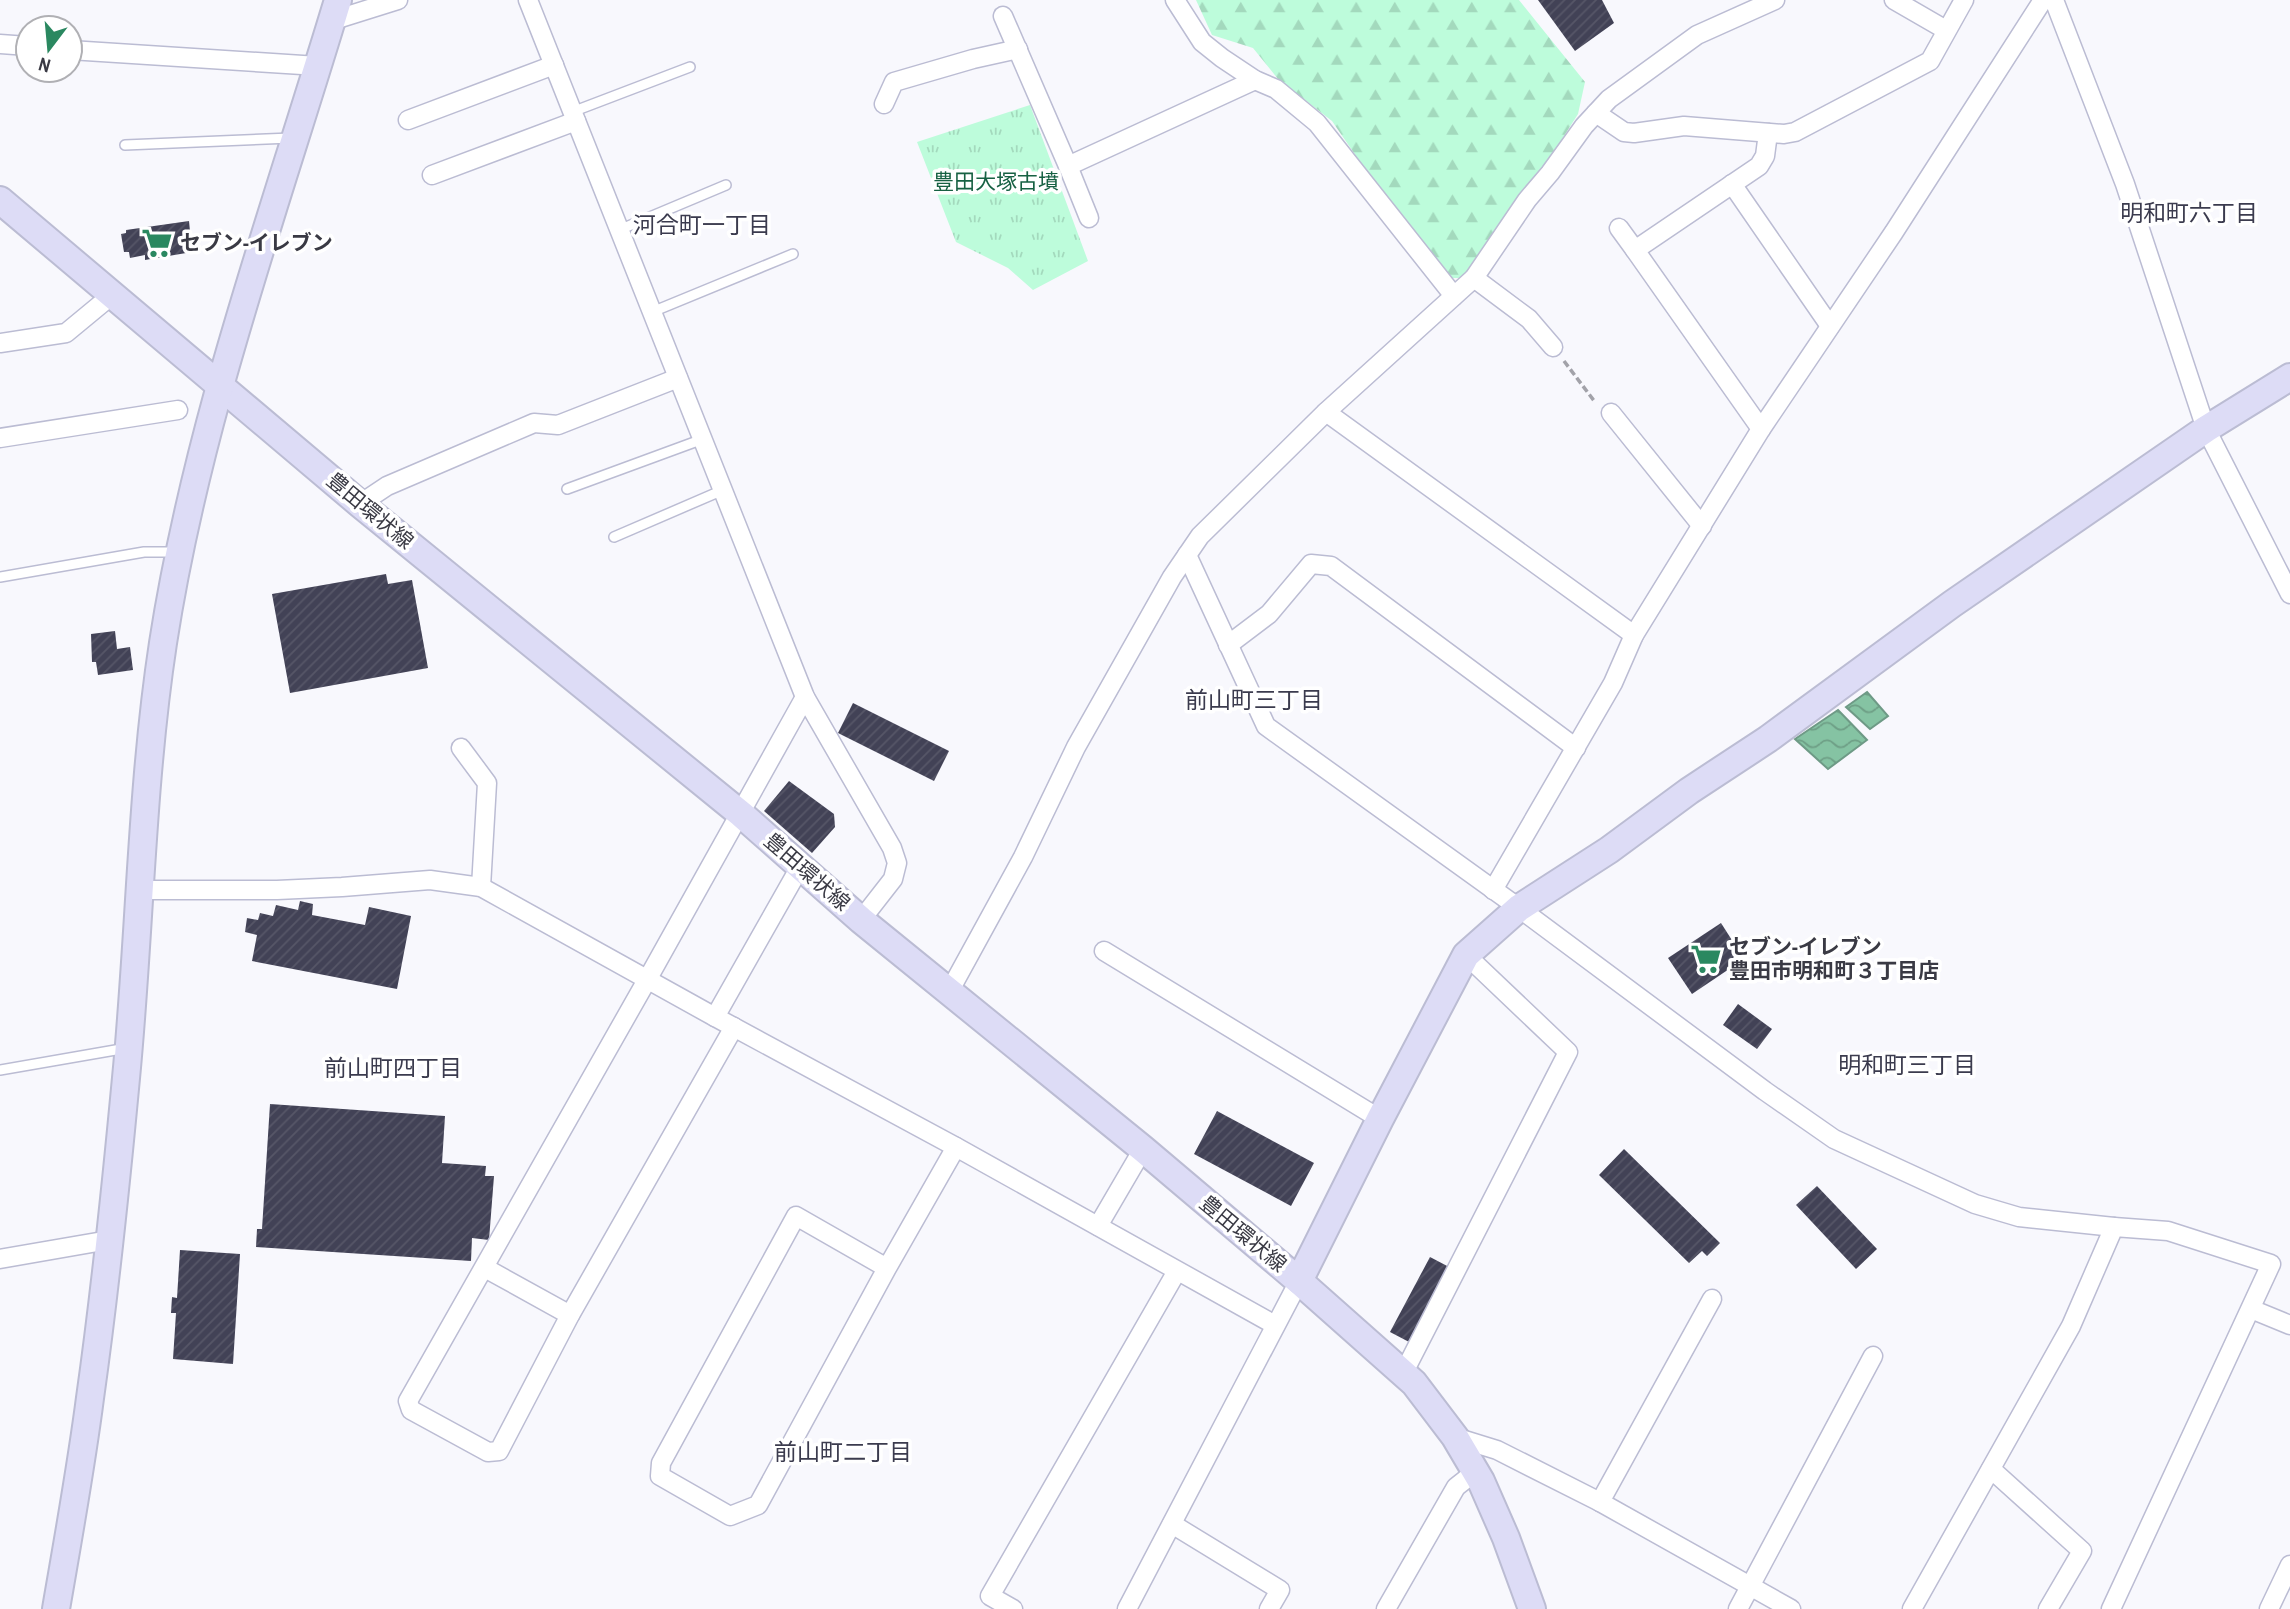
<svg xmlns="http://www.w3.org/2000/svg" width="2290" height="1609" font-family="'Archivo Narrow','Noto Sans JP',sans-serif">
  <defs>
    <pattern id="grass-tufts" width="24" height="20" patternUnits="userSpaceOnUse" patternTransform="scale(1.75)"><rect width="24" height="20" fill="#bdfcdb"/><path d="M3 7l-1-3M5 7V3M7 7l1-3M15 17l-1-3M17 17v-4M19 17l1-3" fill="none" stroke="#a3d9bd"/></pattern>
    <pattern id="forest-firs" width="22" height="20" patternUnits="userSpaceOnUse" patternTransform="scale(1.75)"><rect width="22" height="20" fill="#bdfcdb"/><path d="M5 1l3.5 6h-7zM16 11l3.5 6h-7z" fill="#a3d9bd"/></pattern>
    <pattern id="water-waves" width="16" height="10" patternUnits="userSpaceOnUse" patternTransform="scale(1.75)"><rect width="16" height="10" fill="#85c3a3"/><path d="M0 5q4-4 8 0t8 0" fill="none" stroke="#6e9f86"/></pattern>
    <pattern id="building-hatch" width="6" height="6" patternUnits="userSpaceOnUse" patternTransform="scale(1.75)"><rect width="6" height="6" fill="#424256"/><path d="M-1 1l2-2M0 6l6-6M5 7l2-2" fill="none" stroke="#565667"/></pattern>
  </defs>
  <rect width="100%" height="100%" fill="#f8f8fd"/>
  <polygon fill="url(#grass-tufts)" points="1030,105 1088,261 1033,290 1008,268 956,242 917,142"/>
  <polygon fill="url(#forest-firs)" points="1196,0 1519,0 1585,82 1578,114 1474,278 1450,278 1389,204 1332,121 1278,79 1253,48 1212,35"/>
  <g fill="url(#water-waves)" stroke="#6e9a86" stroke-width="2">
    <polygon points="1867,692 1888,716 1870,729 1846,707"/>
    <polygon points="1838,710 1867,740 1828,769 1795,739"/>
  </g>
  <g fill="url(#building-hatch)">
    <polygon points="1538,0 1602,0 1614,23 1575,51"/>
    <polygon points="189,221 192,252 145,260 145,255 130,258 129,252 124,252 121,234 126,233 126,230"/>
    <polygon points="386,574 388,584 412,580 428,668 290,693 272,594"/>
    <polygon points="115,631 117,649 130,647 133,670 98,675 96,662 92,662 91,634"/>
    <polygon points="853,703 949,751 934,781 838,733"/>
    <polygon points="789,781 834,814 835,827 812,853 764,811"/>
    <polygon points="300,901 313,904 312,915 365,925 369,907 411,916 397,989 252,961 257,935 245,932 247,918 258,920 260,913 273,916 276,905 298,910"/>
    <polygon points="1721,923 1744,959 1692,994 1668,958"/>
    <polygon points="1738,1004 1772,1029 1757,1049 1723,1025"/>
    <polygon points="270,1104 445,1116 442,1163 486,1166 485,1176 494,1176 489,1240 472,1238 471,1261 256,1247 257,1229 262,1229"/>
    <polygon points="1217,1111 1314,1163 1291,1206 1194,1154"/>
    <polygon points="1624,1149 1720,1243 1707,1256 1702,1251 1689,1263 1599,1175"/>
    <polygon points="1817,1186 1877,1249 1856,1269 1796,1205"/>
    <polygon points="180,1250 240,1254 233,1364 173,1359 176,1313 171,1313 172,1297 177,1298"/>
    <polygon points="1430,1257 1451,1268 1411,1343 1390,1332"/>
  </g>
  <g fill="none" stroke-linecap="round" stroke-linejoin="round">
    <g stroke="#bbbcd3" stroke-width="12">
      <g id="lane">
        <polyline points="572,112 690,67"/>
        <polyline points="125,145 291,138"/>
        <polyline points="619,230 726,185"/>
        <polyline points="652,312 793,254"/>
        <polyline points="567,489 703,439"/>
        <polyline points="614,537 723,490"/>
        <polyline points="0,577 144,552 178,552"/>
        <polyline points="0,1070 127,1048"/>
      </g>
    </g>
    <g stroke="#bbbcd3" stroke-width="21">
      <g id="street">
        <polyline points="528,0 805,697 892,848 897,863 893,879 861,920"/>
        <polyline points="1175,0 1202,42 1222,58 1255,80 1276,89 1317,123 1454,296"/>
        <polyline points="1894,0 1946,30"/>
        <polyline points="2054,0 2125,184 2206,429 2290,594"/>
        <polyline points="1003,16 1068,166 1255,80"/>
        <polyline points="331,21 398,0"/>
        <polyline points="0,44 28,46"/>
        <polyline points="70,50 318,66"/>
        <polyline points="884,104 894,82 973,59 1018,49"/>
        <polyline points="1596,113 1624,132 1634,133 1684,126 1784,134 1795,132 1930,61 1964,0"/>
        <polyline points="408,120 554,65"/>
        <polyline points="1068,166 1089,218"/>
        <polyline points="432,175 576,121"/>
        <polyline points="1732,184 1830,326"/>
        <polyline points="1619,228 1635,250"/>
        <polyline points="1474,278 1529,319 1553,347"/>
        <polyline points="0,343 66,333 112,295"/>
        <polyline points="1326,412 1634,635"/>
        <polyline points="1611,413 1702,526"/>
        <polyline points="1761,429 1635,250 1759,166 1765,156 1768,133"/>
        <polyline points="0,438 178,410"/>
        <polyline points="360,504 387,486 534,423 558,425 678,378"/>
        <polyline points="1187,555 1266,726 1519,908 1765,1091 1834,1139 1975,1204 2019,1217 2114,1227"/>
        <polyline points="1228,645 1269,614 1311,564 1331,566 1576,748"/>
        <polyline points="461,748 487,783 481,887"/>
        <polyline points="139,890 277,890 342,887 430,880 481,887 715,1017 956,1147 1275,1325"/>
        <polyline points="1493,890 1613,683 1634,635 1761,429 1894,232 2043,0"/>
        <polyline points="1104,951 1380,1119"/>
        <polyline points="949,992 1023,857 1076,747 1172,577 1200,536 1326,412 1474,278 1527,200 1550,173 1584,126 1609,99 1697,35 1775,0"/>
        <polyline points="715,1017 800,867"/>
        <polyline points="734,1027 570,1315 499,1451 488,1452 411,1410 408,1401 647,980 805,697"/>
        <polyline points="1098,1226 1143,1149"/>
        <polyline points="0,1259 109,1240"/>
        <polyline points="485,1268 570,1315"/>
        <polyline points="887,1268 796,1216 661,1463 660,1476 730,1516 758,1505 887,1268 956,1147"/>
        <polyline points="2251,1309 2290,1325"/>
        <polyline points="1403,1374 1568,1052 1466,955"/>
        <polyline points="1455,1437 1497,1450 1600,1502 1791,1609"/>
        <polyline points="1991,1469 2082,1551 2048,1609"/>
        <polyline points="1600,1502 1712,1299"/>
        <polyline points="1172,1524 1280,1590 1269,1609"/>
        <polyline points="1013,1609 990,1596 1177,1271"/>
        <polyline points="1127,1609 1299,1281"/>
        <polyline points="1386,1609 1456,1487 1475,1472"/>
        <polyline points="1738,1609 1873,1356"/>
        <polyline points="1912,1609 2071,1326 2114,1227 2168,1231 2271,1264 2111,1609"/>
        <polyline points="2269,1609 2290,1565"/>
      </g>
    </g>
    <g stroke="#bbbcd3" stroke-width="30">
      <g id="secondary">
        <polyline points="0,200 360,504 741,814 861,920 1143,1149 1299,1281 1414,1383 1455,1437 1481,1481 1506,1538 1532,1609"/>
        <polyline points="1299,1281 1380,1119 1466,955 1519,908 1609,850 1689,791 1768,739 1952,604 2206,429 2290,377"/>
        <path d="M56 1609C68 1539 81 1468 90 1398 105 1292 116 1185 126 1078 140 934 141 787 163 643 197 423 274 213 338 0"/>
      </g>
    </g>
    <polyline stroke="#a2a2a9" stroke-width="3.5" stroke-dasharray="7 3.5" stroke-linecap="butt" points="1564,361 1595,402"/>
    <use href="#lane" stroke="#fff" stroke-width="9"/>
    <use href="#street" stroke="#fff" stroke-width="18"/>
    <use href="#secondary" stroke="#dddcf6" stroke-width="26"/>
  </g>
  <defs>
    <g id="supermarket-bare" transform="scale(2.415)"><path d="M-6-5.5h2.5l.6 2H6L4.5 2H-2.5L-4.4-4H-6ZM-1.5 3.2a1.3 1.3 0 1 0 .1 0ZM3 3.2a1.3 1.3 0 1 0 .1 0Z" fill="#2a8860" stroke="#fff" stroke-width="2.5" paint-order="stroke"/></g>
  </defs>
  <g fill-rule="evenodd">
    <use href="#supermarket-bare" x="157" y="243"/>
    <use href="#supermarket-bare" x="1706" y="959"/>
  </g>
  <g text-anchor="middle" stroke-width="7" stroke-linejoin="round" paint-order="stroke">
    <g font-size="21" fill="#176143" stroke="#fff">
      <text x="996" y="189">豊田大塚古墳</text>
    </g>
    <g font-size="21" font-weight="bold" fill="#3a3a44" stroke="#fff" text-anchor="start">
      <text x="180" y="250">セブン-イレブン</text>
      <text x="1729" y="954">セブン-イレブン<tspan x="1729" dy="24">豊田市明和町３丁目店</tspan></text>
    </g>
    <g font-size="21" fill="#3a3a44" stroke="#fff">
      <text transform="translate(370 511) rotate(40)" y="7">豊田環状線</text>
      <text transform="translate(807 872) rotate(41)" y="7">豊田環状線</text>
      <text transform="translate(1243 1234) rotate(40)" y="7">豊田環状線</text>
    </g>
    <g font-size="23" fill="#3b3b4e" stroke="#fff">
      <text x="2189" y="221">明和町六丁目</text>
      <text x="702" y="233">河合町一丁目</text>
      <text x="1254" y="708">前山町三丁目</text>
      <text x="1907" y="1073">明和町三丁目</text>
      <text x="393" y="1076">前山町四丁目</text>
      <text x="843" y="1460">前山町二丁目</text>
    </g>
  </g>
  <g transform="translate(49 49) rotate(196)"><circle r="33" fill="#ffffff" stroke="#b0b0b4" stroke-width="2"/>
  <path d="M0-5L12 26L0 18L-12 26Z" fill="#2a8860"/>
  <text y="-10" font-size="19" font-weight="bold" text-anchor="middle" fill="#3a3a44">N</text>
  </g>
</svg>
